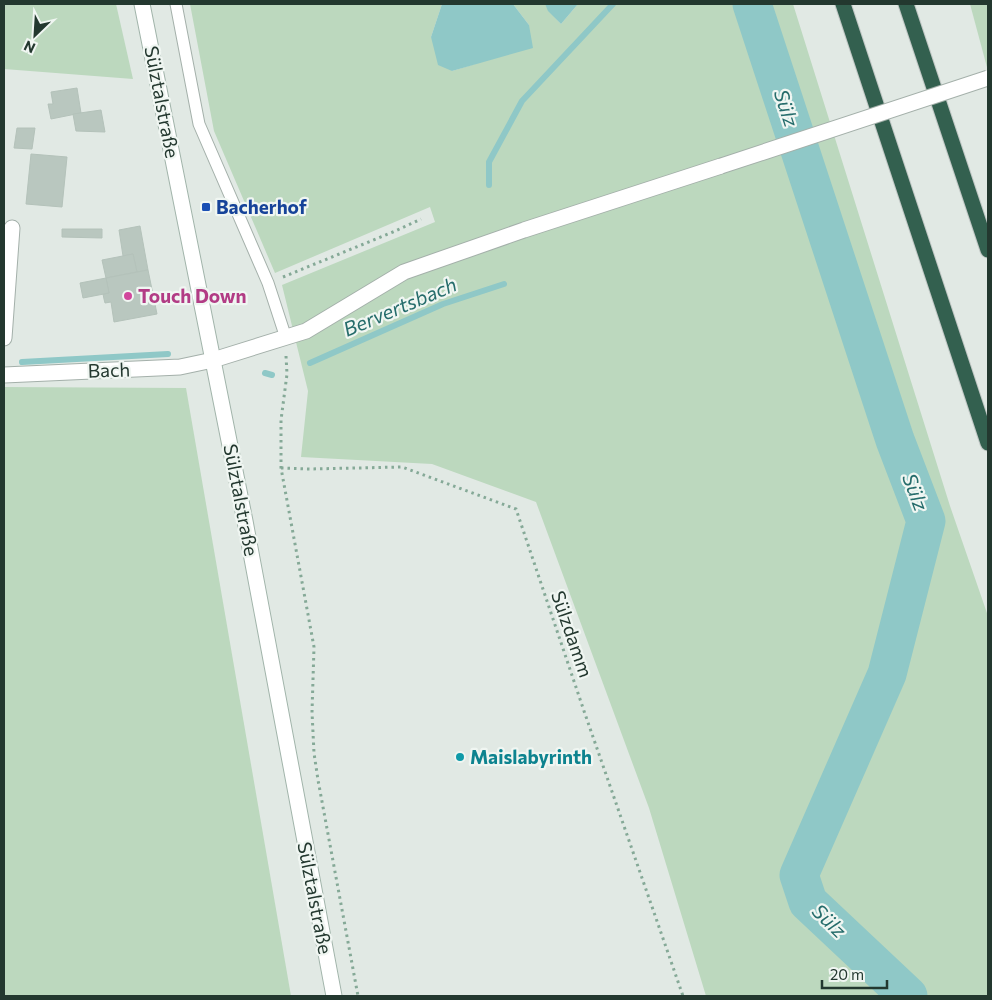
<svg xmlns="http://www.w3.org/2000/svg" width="992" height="1000" font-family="Commissioner,sans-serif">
  <rect width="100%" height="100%" fill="#e1e9e4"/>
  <g fill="#bcd8be">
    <polygon points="4,4 116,4 133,79 4,69"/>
    <polygon points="190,4 442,4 431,37 452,71 475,64 529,25 513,4 545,4 549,11 561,24 578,4 793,4 950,506 988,616 988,996 706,996 649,808 536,502 432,464 301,457 308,391 282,285 435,222 430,207 275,273 214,131"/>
    <polygon points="970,4 988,4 988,71"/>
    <polygon points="4,387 186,388 291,996 4,996"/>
  </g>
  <g fill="#8fc8c7">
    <polygon points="442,4 513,4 529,25 533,48 452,71 438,65 431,37"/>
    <polygon points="545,4 578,4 561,24 548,11"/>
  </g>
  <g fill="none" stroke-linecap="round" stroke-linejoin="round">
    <g stroke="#8fc8c7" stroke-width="6">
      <polyline points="489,185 489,162 522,101 613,4"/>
      <polyline points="22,362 168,354"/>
      <polyline points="310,363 443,304 504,284"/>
      <polyline points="265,373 272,375"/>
    </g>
    <polyline stroke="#8fc8c7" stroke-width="39" points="752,4 895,440 926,521 887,674 799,875 808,902 908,996"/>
  </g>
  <g fill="#b9c7bf" stroke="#b4c2ba">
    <polygon points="77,88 81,113 51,119 48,104 53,104 51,92"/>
    <polygon points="101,110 105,132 76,131 73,114"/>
    <polygon points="17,128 35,128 32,149 14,148"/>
    <polygon points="31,154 67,157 62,207 26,204"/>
    <polygon points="140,226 148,270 137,272 133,254 123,256 119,230"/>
    <polygon points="62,229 102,229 102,238 62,237"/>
    <polygon points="133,254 137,272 106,278 102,260"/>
    <polygon points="148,270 157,314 114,322 111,302 105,303 104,299 103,294 109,293 106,278"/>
    <polygon points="106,278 109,293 83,298 80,283"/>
  </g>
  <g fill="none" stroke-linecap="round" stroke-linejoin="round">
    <g stroke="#a4b0aa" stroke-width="13">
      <polyline id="service" points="176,4 199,124 268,283 286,338"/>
    </g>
    <g stroke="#a4b0aa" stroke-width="17">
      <g id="minor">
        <polyline points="4,338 12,228"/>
        <polyline points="4,375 180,367 213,360 306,331 404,272 524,230 721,166"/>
      </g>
    </g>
    <g stroke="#a1b4aa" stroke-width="17">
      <polyline id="secondary" points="142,4 245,521 334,996"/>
    </g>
    <g stroke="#c1c7c5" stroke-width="17">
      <g id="motorway">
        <polyline points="843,4 988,443"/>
        <polyline points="906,4 988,250"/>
      </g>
    </g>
    <g stroke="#85a997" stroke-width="3" stroke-dasharray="2.5 4" stroke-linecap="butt">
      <polyline points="283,277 393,232 421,219"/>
      <polyline points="286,356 287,374 281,420 281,468 314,647 312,712 314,753 318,780 358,996"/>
      <polyline points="281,468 310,469 402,467 516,509 584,711 683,996"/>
    </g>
    <use href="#service" stroke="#fff" stroke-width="11"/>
    <use href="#minor" stroke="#fff" stroke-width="15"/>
    <use href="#secondary" stroke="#fff" stroke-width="15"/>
    <use href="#motorway" stroke="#33604f" stroke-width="15"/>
    <g stroke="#a4b0aa" stroke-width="17" stroke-linecap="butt">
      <polyline id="minor-bridge" points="721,166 988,78"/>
    </g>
    <use href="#minor-bridge" stroke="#fff" stroke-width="15"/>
  </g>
  <rect fill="#1a4fb4" stroke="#f0f6f2" stroke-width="2" x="201" y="202" width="10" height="10" rx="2.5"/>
  <circle fill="#d1479c" stroke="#f0f6f2" stroke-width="2" cx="128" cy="296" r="5"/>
  <circle fill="#0f9aa8" stroke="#f0f6f2" stroke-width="2" cx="460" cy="757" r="5"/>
  <g text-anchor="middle" stroke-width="4.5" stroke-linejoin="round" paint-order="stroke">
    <g font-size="19" fill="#23382f" stroke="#f0f6f2">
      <text transform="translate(162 102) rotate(79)" y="7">Sülztalstraße</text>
      <text transform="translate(109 370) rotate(-2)" y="7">Bach</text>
      <text transform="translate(241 500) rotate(79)" y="7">Sülztalstraße</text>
      <text transform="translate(572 634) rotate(71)" y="7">Sülzdamm</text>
      <text transform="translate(315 898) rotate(79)" y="7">Sülztalstraße</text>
    </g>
    <g font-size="19" font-weight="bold" fill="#164399" stroke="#f0f6f2" text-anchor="start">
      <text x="216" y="214">Bacherhof</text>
    </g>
    <g font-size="19" font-weight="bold" fill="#b23c85" stroke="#f0f6f2" text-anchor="start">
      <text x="138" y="303">Touch Down</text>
    </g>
    <g font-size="19" font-weight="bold" fill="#0d838f" stroke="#f0f6f2" text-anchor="start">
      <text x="470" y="764">Maislabyrinth</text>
    </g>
    <g font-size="20" font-style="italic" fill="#256c6b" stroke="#f0f6f2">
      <text transform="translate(786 108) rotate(72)" y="7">Sülz</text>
      <text transform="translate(400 307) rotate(-23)" y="7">Bervertsbach</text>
      <text transform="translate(915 492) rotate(69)" y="7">Sülz</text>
      <text transform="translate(829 921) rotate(44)" y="7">Sülz</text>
    </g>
  </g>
  <rect width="992" height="1000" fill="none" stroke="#23382f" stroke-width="10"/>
  <g transform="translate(35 35) rotate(205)" stroke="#f0f6f2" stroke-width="4" paint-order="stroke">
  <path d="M0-4L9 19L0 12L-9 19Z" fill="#23382f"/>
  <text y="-8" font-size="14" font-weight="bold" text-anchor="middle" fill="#23382f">N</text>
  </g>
  <path d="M822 980v8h65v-8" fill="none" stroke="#23382f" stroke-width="2.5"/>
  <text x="830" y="980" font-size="15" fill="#23382f" stroke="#f0f6f2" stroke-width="4" paint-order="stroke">20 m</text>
</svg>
